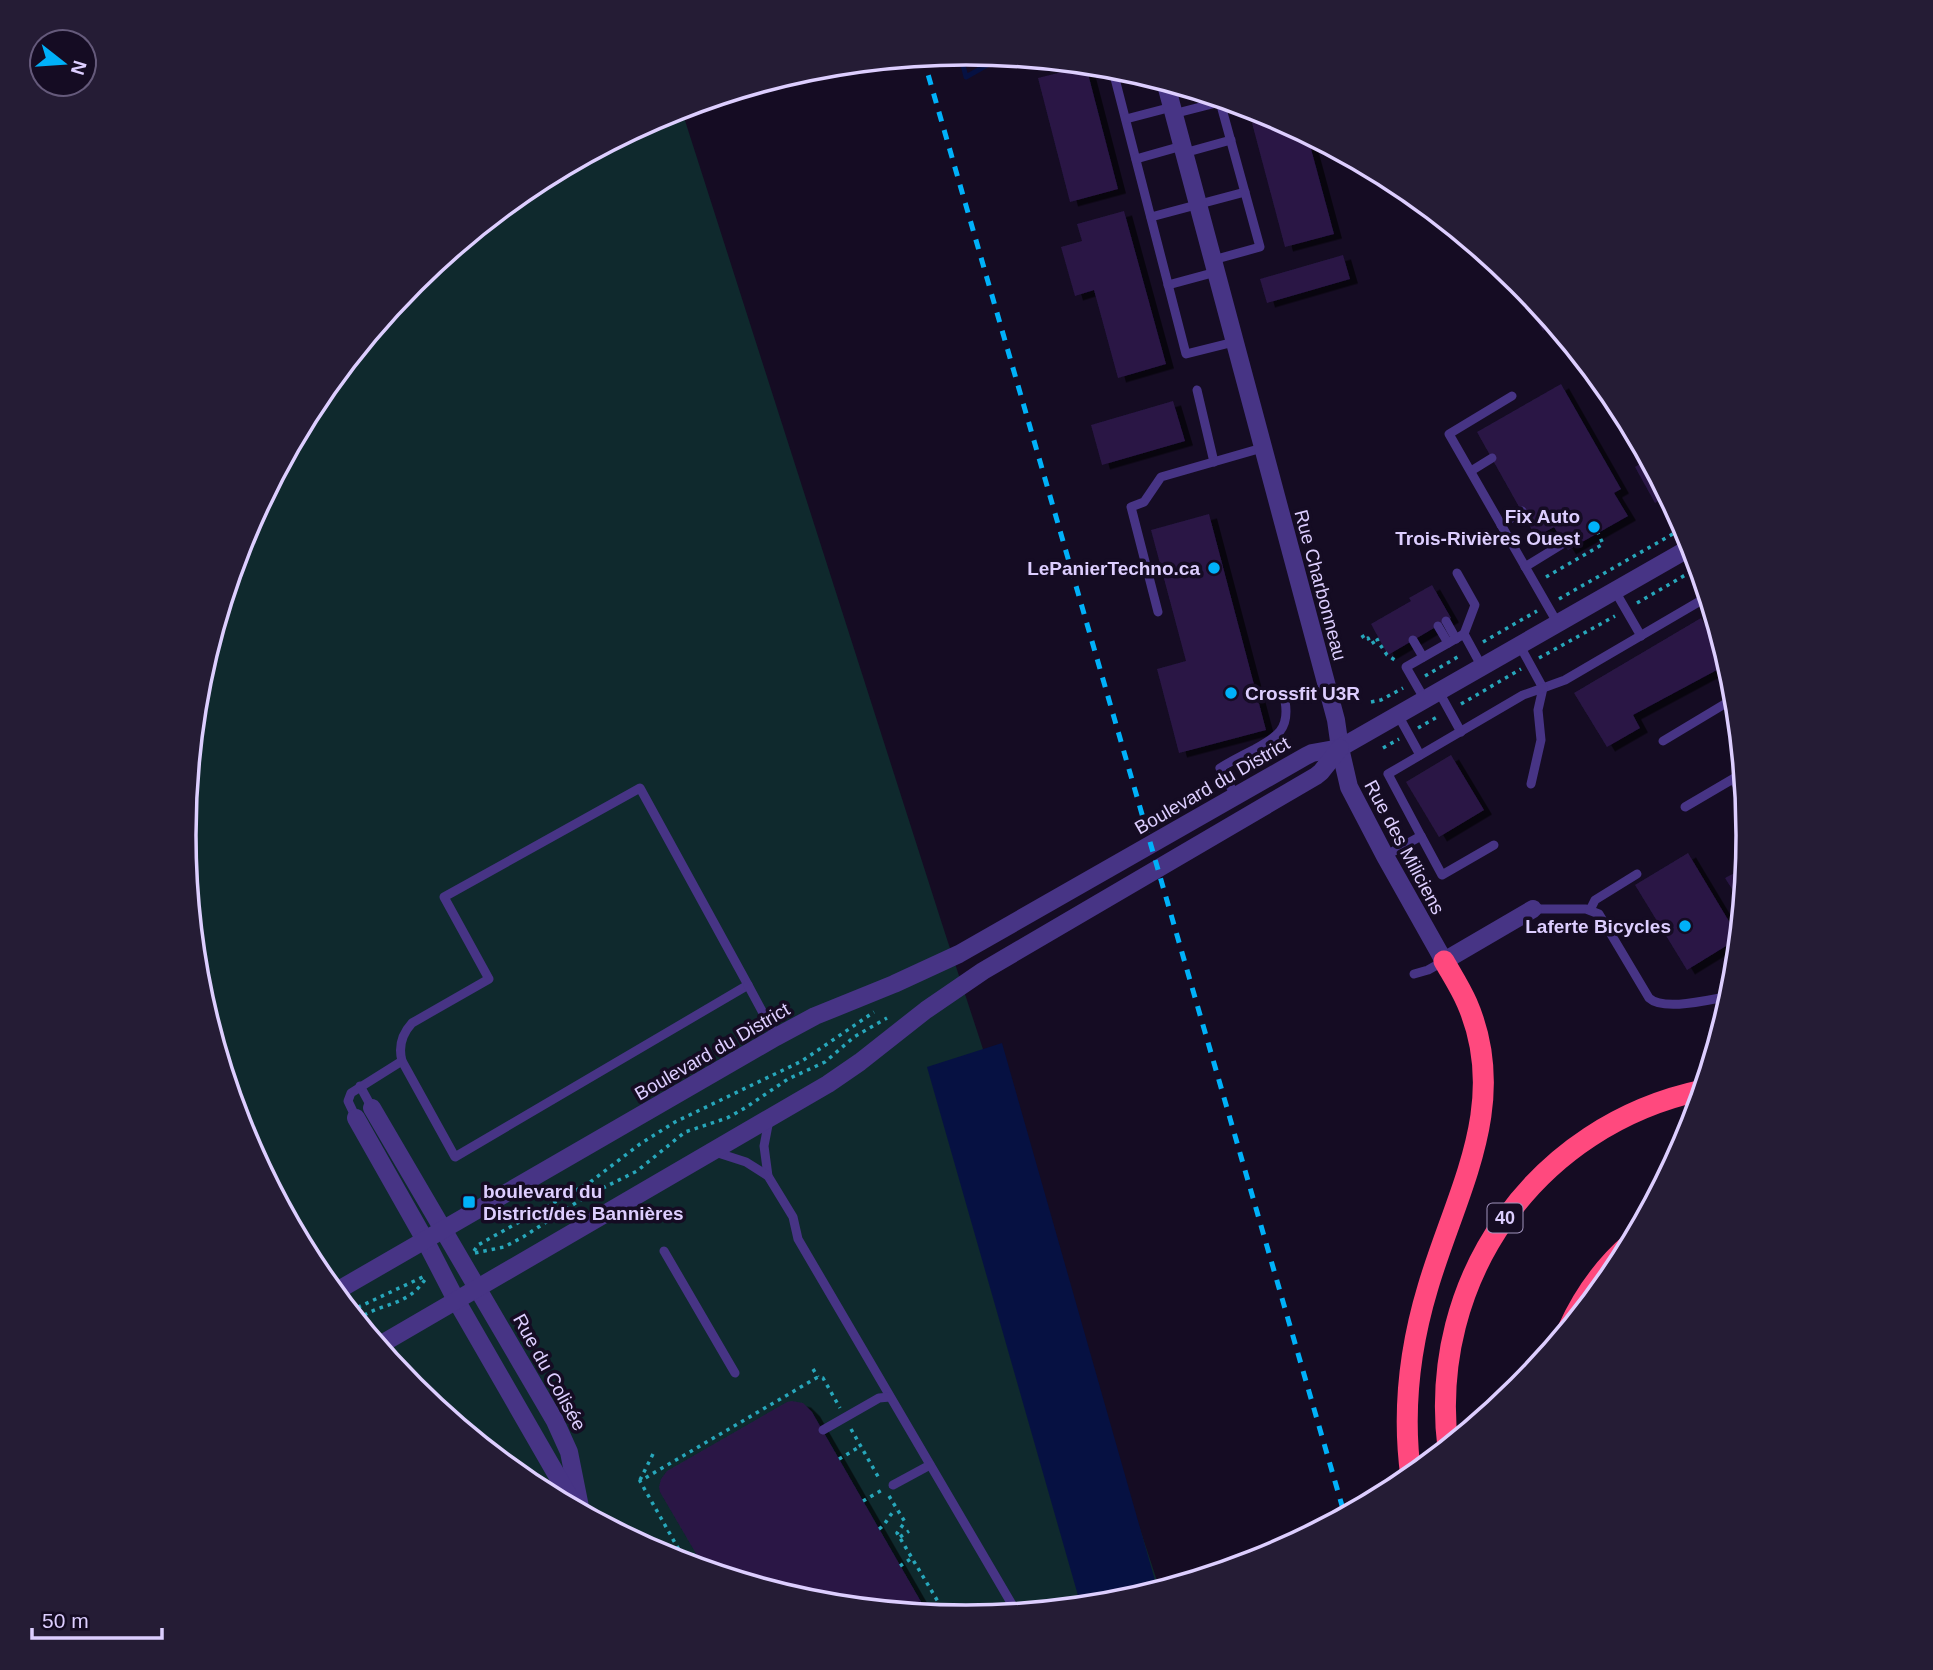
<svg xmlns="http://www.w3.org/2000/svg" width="1933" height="1670" font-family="Arial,sans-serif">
  <defs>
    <filter id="shadow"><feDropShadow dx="8" dy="4.5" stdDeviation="0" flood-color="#0009"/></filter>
  </defs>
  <rect width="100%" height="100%" fill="#150c23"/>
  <polygon fill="#0f292d" points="681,108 944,930 1160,1590 1119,1603 966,1617 813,1602 667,1558 531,1485 413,1388 316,1269 243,1134 199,987 184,835 199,682 244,535 316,400 413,281 532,184 667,112"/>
  <polygon fill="#061142" points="1002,1043 1158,1591 1119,1603 1081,1606 927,1067"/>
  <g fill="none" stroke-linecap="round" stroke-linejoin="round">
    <polyline stroke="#061142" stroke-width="5" points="960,53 966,77 1003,56"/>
  </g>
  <g fill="#291745" filter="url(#shadow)">
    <polygon points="1086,66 1118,189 1070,202 1038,78"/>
    <polygon points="1275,117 1307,134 1334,234 1285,247 1252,123"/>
    <polygon points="1124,211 1166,364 1118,378 1094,290 1075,296 1061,247 1082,241 1077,224"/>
    <polygon points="1343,255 1350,279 1267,303 1260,279"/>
    <polygon points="1506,271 1520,282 1554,324 1543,331"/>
    <polygon points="1561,384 1621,489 1614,493 1628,516 1568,550 1554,527 1536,537 1477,432"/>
    <polygon points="1173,401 1185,441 1102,465 1091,425"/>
    <polygon points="1648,459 1668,495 1655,503 1635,467"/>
    <polygon points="1209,514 1266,730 1179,753 1157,669 1186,661 1151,530"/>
    <polygon points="1432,585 1451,618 1388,655 1371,624 1411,601 1409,598"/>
    <polygon points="1701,618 1728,664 1633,715 1640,728 1607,747 1574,693"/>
    <polygon points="1451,755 1484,810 1439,837 1406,782"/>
    <polygon points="1688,853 1739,938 1687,970 1635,885"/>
    <polygon points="1746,867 1742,905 1725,878"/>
    <polygon points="792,1401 803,1403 812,1412 928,1614 813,1602 705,1569 660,1492 659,1487 661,1479 667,1471 787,1402"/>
  </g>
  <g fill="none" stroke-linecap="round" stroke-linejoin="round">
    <g stroke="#27a7bb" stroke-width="3.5" stroke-dasharray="3.5 5" stroke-linecap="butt">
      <polyline points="1546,577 1603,544 1598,533"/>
      <polyline points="1559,599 1685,527"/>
      <polyline points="1637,603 1699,567"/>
      <polyline points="1362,635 1365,640 1368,638 1371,644 1377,640"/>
      <polyline points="1379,639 1377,640 1387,655 1398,662"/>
      <polyline points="1483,642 1537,611"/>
      <polyline points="1539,658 1615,616"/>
      <polyline points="1425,676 1461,655"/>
      <polyline points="1371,702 1381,700 1403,688"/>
      <polyline points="1461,704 1521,669"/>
      <polyline points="1418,728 1439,716"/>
      <polyline points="1383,748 1399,739"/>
      <polyline points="474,1251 478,1245 589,1183 640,1144 675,1122 802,1061 874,1012"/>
      <polyline points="475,1253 504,1247 523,1237 585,1197 637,1171 685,1132 727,1118 745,1108 788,1079 825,1062 854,1037 887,1018"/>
      <polyline points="350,1311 425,1276"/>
      <path d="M357 1320C382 1301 407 1308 426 1278"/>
      <polyline points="813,1369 818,1377"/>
      <polyline points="851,1429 880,1480"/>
      <polyline points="839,1459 861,1446"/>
      <polyline points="640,1480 653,1454"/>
      <polyline points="889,1496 905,1522 897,1533 946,1615"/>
      <polyline points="863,1501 882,1490"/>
      <path d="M879 1529C887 1524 888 1515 896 1510"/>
      <polyline points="900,1537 909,1531"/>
      <polyline points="684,1560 696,1554"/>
      <polyline points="687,1564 640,1481 818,1377 823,1378 840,1408"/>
      <polyline points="900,1566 912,1558"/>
    </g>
    <g stroke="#473485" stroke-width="9">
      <polyline points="1112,67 1186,354 1234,342"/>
      <polyline points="1173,114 1220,102"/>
      <polyline points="1126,119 1172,107"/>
      <polyline points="1184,153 1231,140"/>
      <polyline points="1136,159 1182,146"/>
      <polyline points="1151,217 1245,192"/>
      <polyline points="1213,260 1260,247 1219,98"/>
      <polyline points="1168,285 1216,272"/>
      <polyline points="1197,390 1214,462"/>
      <polyline points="1512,396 1449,434 1558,624"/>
      <polyline points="1471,471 1492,458"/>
      <polyline points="1669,510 1674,507"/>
      <polyline points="1501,525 1522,511"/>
      <polyline points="1525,567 1564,543"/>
      <polyline points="1457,573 1475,605 1464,634"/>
      <polyline points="1615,591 1641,636"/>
      <polyline points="1158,612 1131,507 1144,502 1161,477 1262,448"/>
      <polyline points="1446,621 1456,639"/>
      <polyline points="1438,626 1448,643"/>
      <polyline points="1413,640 1423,657"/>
      <polyline points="1520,646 1543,688 1565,680 1707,597 1709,599"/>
      <polyline points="1439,692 1461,732"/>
      <polyline points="1425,700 1406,667 1464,634 1482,667"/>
      <polyline points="1398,715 1420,755"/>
      <polyline points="1663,741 1733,699 1735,693"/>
      <polyline points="1733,779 1745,798"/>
      <polyline points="1531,784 1541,740 1538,710 1543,688"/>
      <path d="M640 788 748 985 455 1157 402 1061C398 1046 402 1034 412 1023L489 979 444 897Z"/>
      <path d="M1235 795 1220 768C1231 761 1243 755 1255 749 1277 737 1290 729 1285 701"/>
      <polyline points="1685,807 1743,773"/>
      <polyline points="1421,836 1442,875 1494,845"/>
      <polyline points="1385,856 1421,836 1388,774 1523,695 1543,688"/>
      <path d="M1533 909H1586L1599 914 1649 998C1664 1012 1711 999 1731 996"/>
      <polyline points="1590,910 1595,900 1637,874"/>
      <polyline points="1414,974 1428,970 1444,961"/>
      <polyline points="748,985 776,1037"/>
      <polyline points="360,1086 372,1108"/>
      <polyline points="356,1118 348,1101 351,1093 402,1061"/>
      <polyline points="769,1120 764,1146 768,1176 793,1217 798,1239 1017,1613"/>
      <polyline points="715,1152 746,1162 768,1176"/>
      <polyline points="664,1251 735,1373"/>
      <polyline points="823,1430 879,1398 890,1397"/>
      <polyline points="893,1485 930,1465"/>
    </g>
    <g stroke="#473485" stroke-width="18">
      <polyline points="1165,81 1336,720 1340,748"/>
      <polyline points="1444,961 1533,909"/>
      <polyline points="372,1108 555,1421 569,1452 581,1512"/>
      <polyline points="356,1118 425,1240 456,1300 574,1505"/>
    </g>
    <g stroke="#473485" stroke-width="18">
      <polyline points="1340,748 1349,787 1385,856 1444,961"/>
      <polyline points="335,1292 776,1037 815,1016 894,984 959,954 1306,756 1312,753 1340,748 1693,546"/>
      <polyline points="378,1346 828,1084 860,1062 926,1010 983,971 1316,776 1321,772 1340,748"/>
    </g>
    <g stroke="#ff497e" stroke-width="21">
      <path d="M1568 1329C1583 1296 1604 1266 1632 1242"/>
      <path d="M1448 1448C1427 1279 1536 1125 1703 1090"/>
      <path d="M1411 1477C1402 1412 1409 1350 1428 1287 1456 1192 1511 1104 1467 1003 1461 989 1452 975 1444 961"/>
    </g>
    <polyline stroke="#00b1f9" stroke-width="5" stroke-dasharray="10 9" stroke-linecap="butt" points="923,57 1345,1516"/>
  </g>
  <g fill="#00b1f9" stroke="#150c23" stroke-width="2.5">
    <circle cx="1594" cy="527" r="7"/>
    <circle cx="1214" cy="568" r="7"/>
    <circle cx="1231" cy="693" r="7"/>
    <circle cx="1685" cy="926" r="7"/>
    <rect x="462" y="1195" width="14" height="14" rx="3.5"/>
  </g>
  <g text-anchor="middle" stroke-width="7" stroke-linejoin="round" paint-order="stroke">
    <rect fill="#150c23" stroke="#a194bd" stroke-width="2" x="1487.5" y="1203.5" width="35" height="29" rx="5"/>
    <g font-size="18" font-weight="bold" fill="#ddceff">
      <text x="1505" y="1224">40</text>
    </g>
    <g font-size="19" font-weight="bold" fill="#ddceff" stroke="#150c23" text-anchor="end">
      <text x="1580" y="523">Fix Auto<tspan x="1580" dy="22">Trois-Rivières Ouest</tspan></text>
      <text x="1200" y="575">LePanierTechno.ca</text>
      <text x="1245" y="700" text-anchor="start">Crossfit U3R</text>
      <text x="1671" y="933">Laferte Bicycles</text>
      <text x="483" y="1198" text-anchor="start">boulevard du<tspan x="483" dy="22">District/des Bannières</tspan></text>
    </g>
    <g font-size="19" fill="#ddceff" stroke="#150c23">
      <text transform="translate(1321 585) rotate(75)" y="7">Rue Charbonneau</text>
      <text transform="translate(1212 785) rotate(-30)" y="7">Boulevard du District</text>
      <text transform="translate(1405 847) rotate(62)" y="7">Rue des Miliciens</text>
      <text transform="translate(712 1051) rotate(-30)" y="7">Boulevard du District</text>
      <text transform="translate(550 1372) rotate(61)" y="7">Rue du Colisée</text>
    </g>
  </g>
  <path d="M0 0H1933V1670H0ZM196 835a770 770 0 1 1 1540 0a770 770 0 1 1-1540 0Z" fill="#251c35" fill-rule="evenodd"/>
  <path fill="none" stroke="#ddceff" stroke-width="3.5" d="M196 835a770 770 0 1 1 1540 0a770 770 0 1 1-1540 0Z"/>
  <g transform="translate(63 63) rotate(107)"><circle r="33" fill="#150c23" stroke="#655a7b" stroke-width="2"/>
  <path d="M0-5L12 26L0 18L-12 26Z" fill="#00b1f9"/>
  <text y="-10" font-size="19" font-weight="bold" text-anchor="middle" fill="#ddceff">N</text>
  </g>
  <path d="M32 1628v10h130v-10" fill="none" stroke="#ddceff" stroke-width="3.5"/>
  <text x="42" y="1628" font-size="21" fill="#ddceff" stroke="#150c23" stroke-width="5" paint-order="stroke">50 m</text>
</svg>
